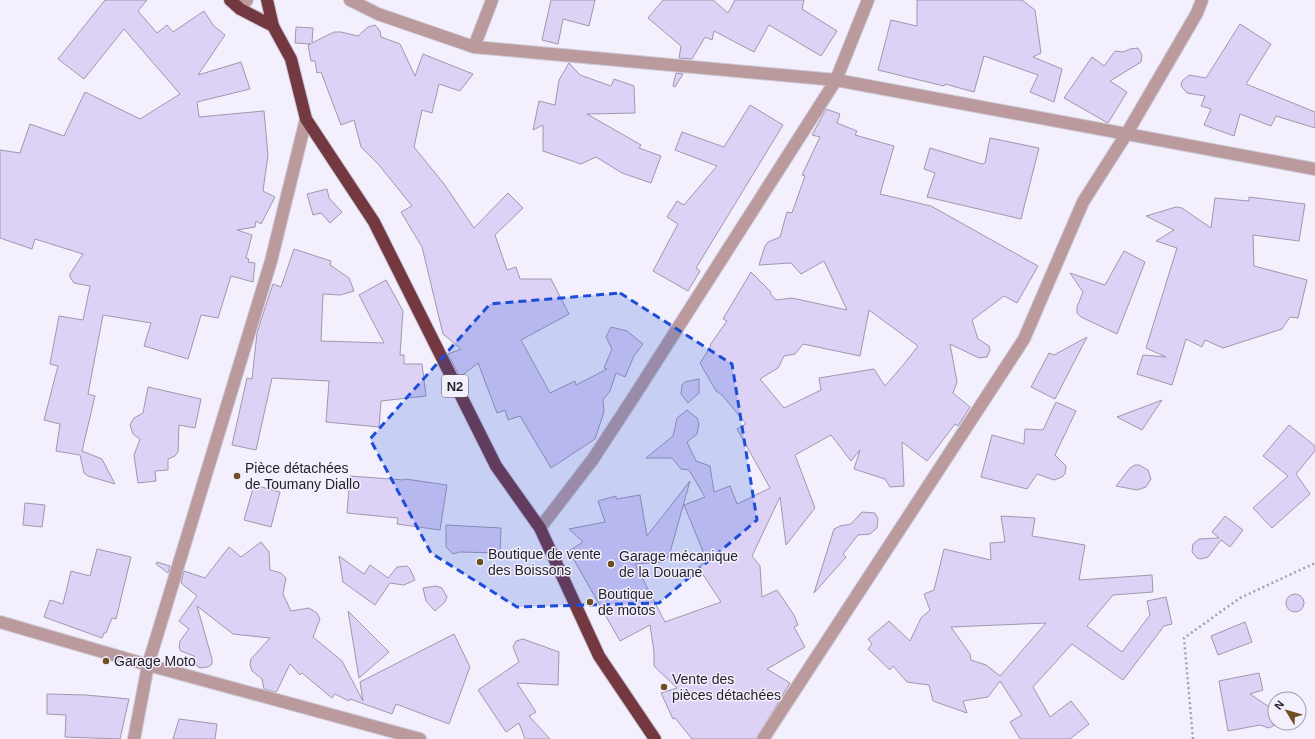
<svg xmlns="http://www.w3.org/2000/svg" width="1315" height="739" font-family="Arial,sans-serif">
  <rect width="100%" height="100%" fill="#f3effd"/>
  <g fill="#ddd2f6" stroke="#9e98ad" fill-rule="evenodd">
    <polygon points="105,0 147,0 138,11 157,33 167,25 173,32 204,11 213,25 225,35 198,75 241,62 250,89 197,102 199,117 264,111 268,155 263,191 275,197 261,224 256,221 255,227 237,230 252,235 246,258 249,259 248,262 255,263 253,282 231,276 218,318 201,315 188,359 144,346 151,323 103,315 88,394 95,396 82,451 102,459 115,484 88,476 84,473 80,455 56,451 60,424 44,420 58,366 50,364 59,316 83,320 90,286 74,283 70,277 70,274 83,254 35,239 32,249 0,238 0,150 20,153 30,124 64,136 85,92 140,119 180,94 124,29 84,79 58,59"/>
    <polygon points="551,0 595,0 589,26 563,19 558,44 542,40"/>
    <polygon points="663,0 713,0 728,13 735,0 804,0 802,9 837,31 821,56 769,25 754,52 714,31 712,40 705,37 692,59 679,58 681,46 648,18"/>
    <polygon points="917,0 1022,0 1035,10 1041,53 1033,57 1062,69 1054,102 1030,92 1038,75 984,56 974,92 945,84 944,86 878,70 891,20 917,26"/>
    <polygon points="1240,24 1271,44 1246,84 1315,112 1315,128 1276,116 1271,126 1240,114 1234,136 1204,125 1211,109 1201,106 1205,96 1187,93 1181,86 1182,81 1189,75 1206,78"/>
    <polygon points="375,25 380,31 381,37 400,44 415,76 423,54 473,74 460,91 439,84 432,113 422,110 414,147 444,184 474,228 508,193 523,208 495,235 507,270 516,267 520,279 551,279 569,314 521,340 550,393 575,381 576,385 607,369 604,368 612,349 606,337 611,327 627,331 643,344 634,356 625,377 616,373 610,391 603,400 604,412 595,439 551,468 520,416 508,420 505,410 497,413 478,363 460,377 448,354 461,349 443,334 422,247 401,212 412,206 379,165 361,147 354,120 341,125 321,72 317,73 315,61 311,61 308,45 311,44 295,43 296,27 313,28 312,43 334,32 341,32 358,36 368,27"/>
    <polygon points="1138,48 1142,55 1141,62 1110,81 1127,92 1108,123 1064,98 1092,57 1104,66 1115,51 1123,52 1130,49"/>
    <polygon points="569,63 580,75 611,86 614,79 634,86 635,113 587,114 641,145 639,148 661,156 651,183 622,173 596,157 581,164 543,151 543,125 533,130 539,101 555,105 559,80"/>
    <polygon points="676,73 683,74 675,87 673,86"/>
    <polygon points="750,105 783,125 696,268 700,271 688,291 653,271 678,224 667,217 677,201 684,205 717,166 675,150 682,132 724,147"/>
    <path d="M826 109 840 114 837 123 857 131 855 135 894 146 880 194 931 206 1038 266 1017 303 1004 296 972 320 978 339 989 346 990 350 987 357 979 358 950 344 957 382 953 393 970 407 958 426 955 424 927 461 902 442 904 486 890 487 885 479 854 469 860 450 851 461 831 435 795 455 815 508 786 545 780 497 752 556 760 566 762 597 777 590 794 615 798 625 794 627 805 647 767 669 790 683 756 739H692L675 718 673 719 661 693 677 688 654 666V652L650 625 620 641 569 551 583 542 569 529 605 522 598 501 616 496V499L640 495 647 536 690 481 669 556 663 562 635 564 665 622 721 602 698 567 707 561 684 505 705 497 689 470 681 469 672 458H646L673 436 677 418 687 410 697 418 699 424 697 434 687 442 696 461 710 466 714 492 730 486 737 504 770 488 737 429 746 424 722 395 716 391 700 363 711 346 710 345 727 321 723 319 751 272 771 292 770 293 776 300 792 298 847 310 824 261 801 274 791 263 759 265 765 246 768 242 780 237 787 212 792 213 805 176 802 175 820 137 812 135ZM869 310 918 346 904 364 885 386 874 369 819 378 821 390 784 408 760 379 778 368 784 356 795 354 803 344 860 356Z"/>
    <polygon points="990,138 1039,148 1021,219 927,197 935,173 924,169 930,148 982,164 985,163"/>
    <polygon points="327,189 329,198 342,212 330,223 321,213 313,215 307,194"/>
    <polygon points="1249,197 1305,204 1299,241 1253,235 1254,266 1307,280 1298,318 1290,317 1282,329 1223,348 1205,340 1202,347 1186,339 1172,385 1137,374 1143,355 1166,357 1146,348 1177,248 1156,241 1174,230 1146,216 1176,207 1182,208 1211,228 1215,198 1249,201"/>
    <polygon points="294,249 331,261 330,265 349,278 354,291 340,295 323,294 321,341 384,343 359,295 386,280 403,311 400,355 404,355 404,364 422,364 426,396 381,401 379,427 326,422 329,381 272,378 256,450 232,445 247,378 252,379 257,333 261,320 273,284 281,287"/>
    <polygon points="1124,251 1145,262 1117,334 1081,317 1077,313 1077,307 1083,292 1070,273 1105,285"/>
    <polygon points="1087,337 1055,399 1031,387 1049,353 1054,355"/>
    <polygon points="699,379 699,393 688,403 681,394 682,385 685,382"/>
    <polygon points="148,387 201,399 195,428 179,425 178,452 175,456 168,459 168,470 155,471 156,481 138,483 134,455 140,439 133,434 130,425 134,418 143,413"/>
    <polygon points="1162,400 1142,430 1117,417"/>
    <polygon points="1056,402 1076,411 1055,455 1066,466 1065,474 1062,477 1054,480 1037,474 1027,489 981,477 992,435 1024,444 1025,429 1043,430"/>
    <polygon points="1289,425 1315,446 1315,451 1296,474 1310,494 1272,528 1253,508 1288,476 1263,456"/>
    <polygon points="1135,465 1139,465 1148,470 1151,479 1146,487 1137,490 1116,486 1130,468"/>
    <polygon points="350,476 404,480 405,479 447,485 440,530 397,524 398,518 347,513"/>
    <polygon points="254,485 280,492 271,527 244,520"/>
    <polygon points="25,503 45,505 42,527 23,525"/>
    <polygon points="862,512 875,513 878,519 877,528 870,534 858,535 843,554 846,557 814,593 834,529 840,526 851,524"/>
    <path d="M1001 516 1035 518 1032 536 1085 545 1079 580 1152 575 1153 592 1113 595 1087 626 1122 652 1150 615 1147 601 1166 597 1172 624 1164 626 1123 680 1072 644 1033 687 1050 717 1071 701 1089 724 1070 739H1020L1010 722 1022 715 1000 681 988 697 963 701 967 713 933 701 929 685 907 682 893 666 890 670 868 649 872 644 868 639 889 621 910 641 921 618 930 610 924 594 934 590 944 549 991 560 990 543 1005 542ZM1046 623 1000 676 986 665 971 660 970 654 951 627Z"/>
    <polygon points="1225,516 1243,530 1230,547 1221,540 1208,557 1201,559 1197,558 1192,552 1193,544 1199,539 1219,538 1212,532"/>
    <polygon points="446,525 501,528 500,553 460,552 453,554 446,547"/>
    <polygon points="261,542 269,552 270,570 281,573 286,578 283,594 291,611 309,608 317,613 320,619 313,637 342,661 363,701 360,682 454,634 470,667 449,724 396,704 392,714 350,699 349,701 335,694 332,698 302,673 300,675 290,664 277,691 275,692 264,689 262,679 252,671 250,665 251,659 270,638 233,634 197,606 212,659 212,664 208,667 200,668 196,665 194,656 181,651 179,648 180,641 189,629 179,621 197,596 181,583 184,571 205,578 229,547 241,557"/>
    <polygon points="97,549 131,557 116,619 112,618 106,633 104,633 102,638 44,617 50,600 63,604 71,571 90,576"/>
    <polygon points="339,556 364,574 370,565 388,578 397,567 407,566 410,569 415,580 404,585 390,583 375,605 343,582"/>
    <polygon points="157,562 170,566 168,573 156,564"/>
    <polygon points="436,586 442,588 447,597 445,602 435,611 426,601 423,588"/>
    <circle cx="1295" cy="603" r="9"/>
    <polygon points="348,611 389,652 359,678"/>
    <polygon points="1245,622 1252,642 1218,655 1211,636"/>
    <polygon points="523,639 559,652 558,685 517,683 536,712 529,716 550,739 525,739 519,723 506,732 478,690 519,662 513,647 516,641"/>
    <polygon points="1259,673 1263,690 1250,694 1275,711 1275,725 1269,728 1260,725 1228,731 1219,681"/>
    <polygon points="47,694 86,695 129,699 120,739 65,737 66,715 47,714"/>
    <polygon points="179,719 217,724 215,739 173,739"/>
  </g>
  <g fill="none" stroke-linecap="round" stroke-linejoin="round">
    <g stroke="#cdcad6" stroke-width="14">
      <g id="minor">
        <polyline points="350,0 378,14 474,47 836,80 1315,169"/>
        <polyline points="240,9 247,0"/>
        <polyline points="474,47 492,0"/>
        <polyline points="540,528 593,459 633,398 836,80 868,0"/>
        <polyline points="0,622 148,665 420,739"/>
        <polyline points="134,739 148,665 271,261 306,119"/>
        <polyline points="763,739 1024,339 1083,202 1127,133 1197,13 1202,0"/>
      </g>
    </g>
    <g stroke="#cdcad6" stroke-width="14">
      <g id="highway">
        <polyline points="230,0 240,9 273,26"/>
        <polyline points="267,0 273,26 291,59 306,119 374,222 496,466 540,528 599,656 655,739"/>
      </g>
    </g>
    <polyline stroke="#a39fab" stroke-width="2.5" stroke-dasharray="2 3" stroke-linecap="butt" points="1193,739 1184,638 1240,598 1315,563"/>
    <use href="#minor" stroke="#ba9a9d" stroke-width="12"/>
    <use href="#highway" stroke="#743841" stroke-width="12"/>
  </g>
  <path fill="#1d4ed8" fill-opacity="0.2" stroke="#1d4ed8" stroke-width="3" stroke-dasharray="8 5" stroke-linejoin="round" d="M620 293 732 364 757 520 659 603 517 607 431 553 370 439 490 304Z"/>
  <g fill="#6e4f24" stroke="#f3effd" stroke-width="1.5">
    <circle cx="237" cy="476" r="4"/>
    <circle cx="480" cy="562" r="4"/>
    <circle cx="611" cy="564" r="4"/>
    <circle cx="590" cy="602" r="4"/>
    <circle cx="106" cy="661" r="4"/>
    <circle cx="664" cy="687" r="4"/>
  </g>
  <g text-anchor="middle" stroke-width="3" stroke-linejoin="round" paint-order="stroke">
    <rect fill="#f3effd" stroke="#615d67" stroke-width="1" x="442" y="375" width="26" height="22" rx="3"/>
    <g font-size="13" font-weight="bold" fill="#221f27">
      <text x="455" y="391">N2</text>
    </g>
    <g font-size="14" fill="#221f27" stroke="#f3effd" text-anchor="start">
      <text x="245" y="473">Pièce détachées<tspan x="245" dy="16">de Toumany Diallo</tspan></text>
      <text x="488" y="559">Boutique de vente<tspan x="488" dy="16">des Boissons</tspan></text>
      <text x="619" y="561">Garage mécanique<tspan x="619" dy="16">de la Douane</tspan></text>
      <text x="598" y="599">Boutique<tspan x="598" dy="16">de motos</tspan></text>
      <text x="114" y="666">Garage Moto</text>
      <text x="672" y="684">Vente des<tspan x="672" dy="16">pièces détachées</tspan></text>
    </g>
  </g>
  <g transform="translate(1287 711) rotate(308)"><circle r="19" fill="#f3effd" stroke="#9f9ca7"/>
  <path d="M0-3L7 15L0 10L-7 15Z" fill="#6e4f24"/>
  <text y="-6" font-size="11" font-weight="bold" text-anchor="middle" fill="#221f27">N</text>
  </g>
</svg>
